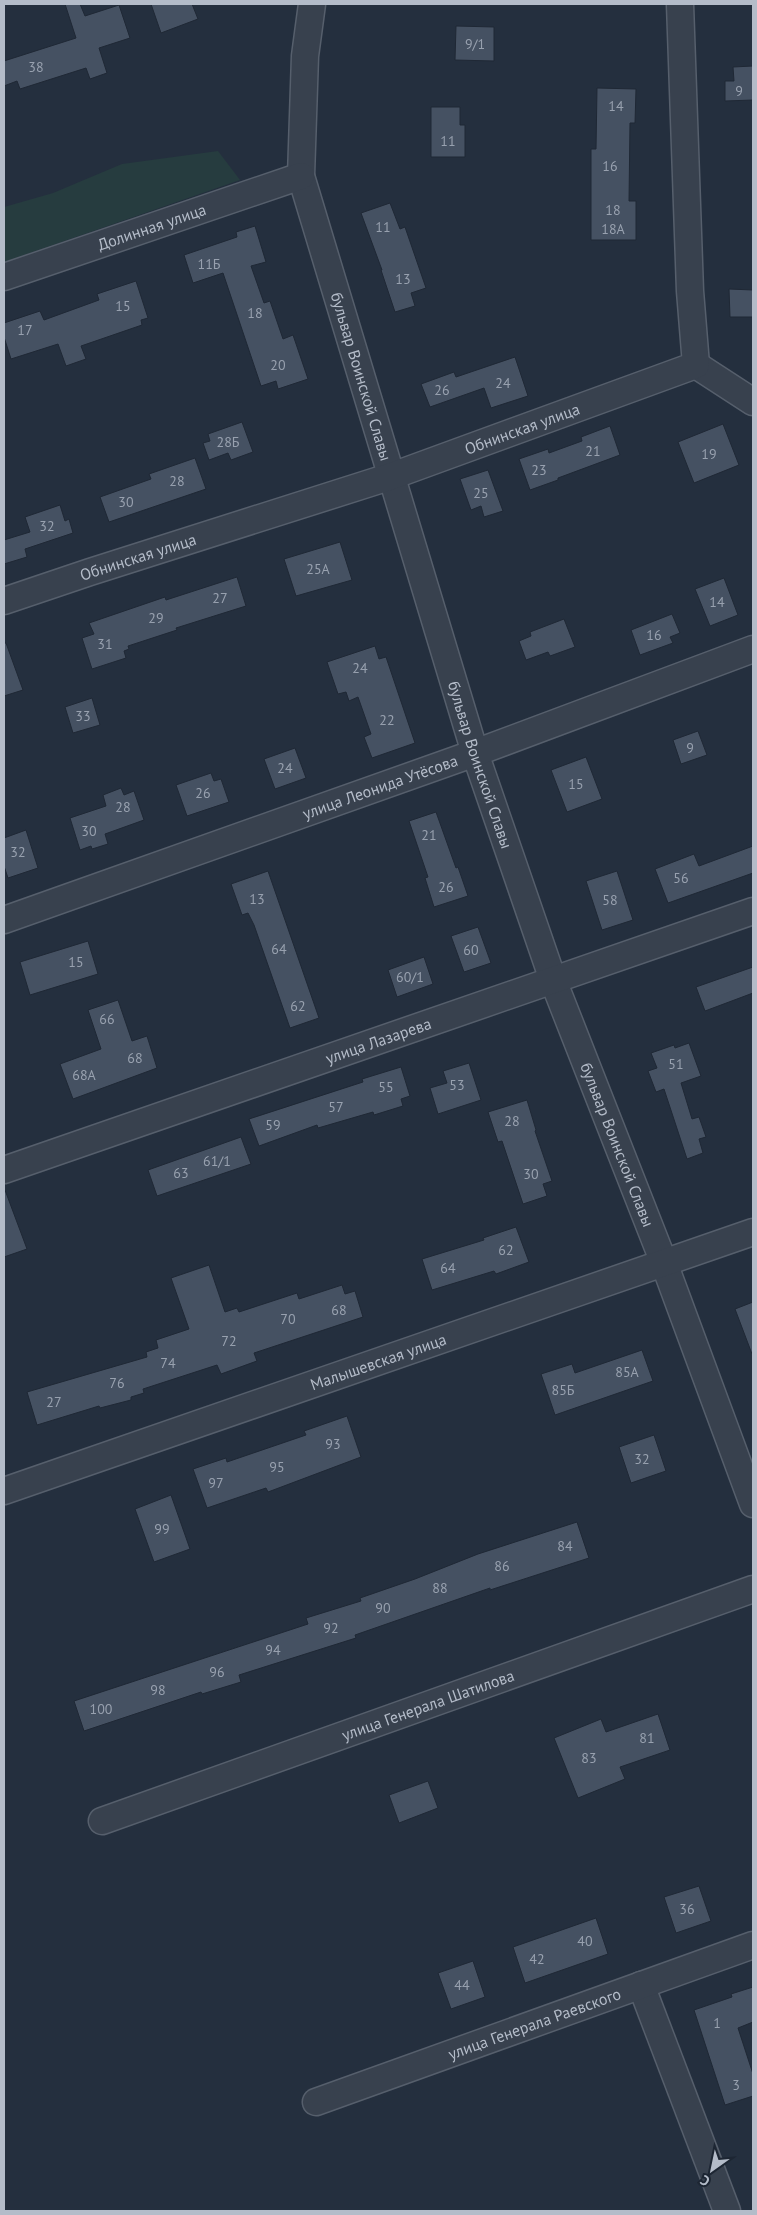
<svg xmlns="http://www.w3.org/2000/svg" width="757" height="2215" font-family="'PT Sans',sans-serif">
  <rect width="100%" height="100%" fill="#242f3e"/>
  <polygon fill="#263c3f" points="218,151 240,180 4,262 4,207 53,193 122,164"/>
  <g fill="#455162" stroke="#1f2835">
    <polygon points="65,4 80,4 85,16 119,5 130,38 99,48 107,73 90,79 86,68 20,89 17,81 4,86 4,61 76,38"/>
    <polygon points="151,4 192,4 198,19 161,33"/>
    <polygon points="456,26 494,27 494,61 455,60"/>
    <polygon points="753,66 753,100 725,101 725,81 734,81 733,67"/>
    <polygon points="597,88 636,89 635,123 630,123 629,201 636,201 636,240 591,240 591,149 596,149"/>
    <polygon points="431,107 460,107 460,125 465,125 465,157 431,157"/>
    <polygon points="390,203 400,229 405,227 426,288 411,293 415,306 395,312 381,270 382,270 361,213"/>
    <polygon points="255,226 266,262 251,266 264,303 270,301 283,339 293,335 308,379 278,389 276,381 261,386 223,273 193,283 184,255 237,237 236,232"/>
    <polygon points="136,281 148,318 141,320 142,325 81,346 86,359 66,366 58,344 11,359 4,337 4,323 40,311 44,320 99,300 97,294"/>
    <polygon points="729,289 753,290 753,317 730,317"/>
    <polygon points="515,357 528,396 491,408 484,388 430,407 421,384 454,372 456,377"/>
    <polygon points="242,422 253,452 231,460 228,453 209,460 203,443 210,441 208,434"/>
    <polygon points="723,424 739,465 694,483 678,442"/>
    <polygon points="610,426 620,455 558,478 558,480 530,490 519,459 548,449 549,453 582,441 581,437"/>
    <polygon points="195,458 206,489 109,522 100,497 151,479 149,474"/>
    <polygon points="488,470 503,511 484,517 481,506 471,510 460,479"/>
    <polygon points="60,505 65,521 69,519 73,533 25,549 27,557 4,564 4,540 30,532 25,517"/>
    <polygon points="340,542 352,580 296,596 284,559"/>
    <polygon points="237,577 246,606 176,628 177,630 128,646 129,649 124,651 126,658 92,669 82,638 94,634 89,623 165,597 166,600"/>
    <polygon points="724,578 738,615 710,626 695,589"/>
    <polygon points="672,614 680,633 670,637 673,643 640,655 631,630"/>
    <polygon points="564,619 575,647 550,656 548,652 526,660 519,641 531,636 530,632"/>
    <polygon points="4,643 6,643 23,690 4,696"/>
    <polygon points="375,646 379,659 386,657 415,743 372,758 364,737 371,734 358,697 349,701 346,692 338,694 327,662"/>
    <polygon points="92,698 100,725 73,733 65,707"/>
    <polygon points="698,731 707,755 681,764 673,740"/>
    <polygon points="295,748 306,778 275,789 264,759"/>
    <polygon points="586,757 602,799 567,812 551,770"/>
    <polygon points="211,773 214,781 221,779 229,802 187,816 176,785"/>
    <polygon points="121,788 124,795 134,791 144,820 105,834 108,844 92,849 91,846 80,850 70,818 106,806 103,795"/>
    <polygon points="436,812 456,868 458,867 468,896 434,907 425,878 428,877 409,821"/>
    <polygon points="26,830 38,868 8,878 4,866 4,838"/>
    <polygon points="753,846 753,873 668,903 655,869 694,854 699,866"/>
    <polygon points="268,871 319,1018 290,1028 254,925 248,913 242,915 231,884"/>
    <polygon points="617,871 633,920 602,930 586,881"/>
    <polygon points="478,927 491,963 464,972 451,936"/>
    <polygon points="88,941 98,974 30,995 20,962"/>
    <polygon points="424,957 433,984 397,997 388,970"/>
    <polygon points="753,967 753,993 705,1011 696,987"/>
    <polygon points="118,1000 132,1041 147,1036 157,1068 73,1099 60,1064 101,1049 88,1010"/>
    <polygon points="689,1043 701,1076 681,1083 692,1119 699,1117 706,1137 699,1139 703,1153 687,1159 664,1089 656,1092 648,1071 657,1068 651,1053 674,1045 675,1048"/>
    <polygon points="469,1063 481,1100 438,1114 430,1088 447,1083 443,1071"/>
    <polygon points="401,1067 410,1096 401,1099 403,1106 374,1115 373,1112 318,1128 317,1125 259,1146 249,1119 363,1082 362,1079"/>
    <polygon points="527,1100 536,1130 535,1131 552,1181 543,1184 547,1196 523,1204 502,1141 498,1142 488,1112"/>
    <polygon points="241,1137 251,1164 157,1196 148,1170"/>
    <polygon points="5,1190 27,1249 4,1257 4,1191"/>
    <polygon points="516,1227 529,1262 496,1274 494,1271 432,1290 422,1259 484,1240 483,1238"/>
    <polygon points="209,1265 225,1312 237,1308 239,1312 297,1293 299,1299 342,1285 345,1294 355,1291 363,1317 254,1353 257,1361 221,1374 217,1365 143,1389 144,1393 131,1397 131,1400 100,1408 99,1406 37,1425 27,1392 147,1357 146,1352 158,1348 156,1340 189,1329 171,1278"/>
    <polygon points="753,1302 753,1353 752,1354 735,1309"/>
    <polygon points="642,1350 653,1381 555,1415 541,1374 572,1364 575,1373"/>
    <polygon points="347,1416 361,1457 268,1492 266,1488 207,1508 193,1469 226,1458 227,1462 306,1435 304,1431"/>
    <polygon points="654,1435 666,1471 631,1483 619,1447"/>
    <polygon points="171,1495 190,1549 154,1562 135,1509"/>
    <polygon points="577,1522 589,1558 490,1590 490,1588 355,1635 356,1638 239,1675 241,1682 202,1694 201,1692 84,1731 74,1701 308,1624 306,1618 361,1601 360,1598 415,1579 478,1554"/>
    <polygon points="658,1714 670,1750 620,1767 625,1779 578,1798 554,1738 601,1719 606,1732"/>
    <polygon points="428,1781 438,1808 399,1823 389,1795"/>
    <polygon points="699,1886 711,1921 676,1933 664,1897"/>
    <polygon points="596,1918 608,1954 525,1983 513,1947"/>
    <polygon points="473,1961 485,1997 451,2009 438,1973"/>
    <polygon points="753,1987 753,2022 738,2028 753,2074 753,2096 725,2105 694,2010 732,1997 731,1994"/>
  </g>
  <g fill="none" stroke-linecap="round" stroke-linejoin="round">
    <g stroke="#565f6c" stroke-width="29">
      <g id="minor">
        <path id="s1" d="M312 4 305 56 301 176 475 753 553 980 664 1263 753 1504"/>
        <path id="s2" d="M4 277 301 176"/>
        <polyline points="696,365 753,402"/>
        <path id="s3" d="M4 601 90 572 392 476 696 365 690 291 680 4"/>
        <path id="s4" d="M4 920 475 753 753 649"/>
        <path id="s5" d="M4 1170 753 911"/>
        <path id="s6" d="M4 1491 753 1232"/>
        <path id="s7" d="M102 1821 753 1589"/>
        <polyline points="641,1985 727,2211"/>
        <path id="s8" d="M316 2102 753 1945"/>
      </g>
    </g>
    <use href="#minor" stroke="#38414e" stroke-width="26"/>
  </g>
  <g text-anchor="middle" stroke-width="4.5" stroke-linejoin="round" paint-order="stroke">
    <g font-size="14" fill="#98a1af">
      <text x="475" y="49">9/1</text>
      <text x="36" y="72">38</text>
      <text x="739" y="96">9</text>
      <text x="616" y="111">14</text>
      <text x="448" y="146">11</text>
      <text x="610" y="171">16</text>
      <text x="613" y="215">18</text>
      <text x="383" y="232">11</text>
      <text x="613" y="234">18А</text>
      <text x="209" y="269">11Б</text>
      <text x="403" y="284">13</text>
      <text x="123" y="311">15</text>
      <text x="255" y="318">18</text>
      <text x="25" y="335">17</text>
      <text x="278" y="370">20</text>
      <text x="503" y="388">24</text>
      <text x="442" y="395">26</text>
      <text x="228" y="447">28Б</text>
      <text x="593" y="456">21</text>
      <text x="709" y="459">19</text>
      <text x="539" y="475">23</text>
      <text x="177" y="486">28</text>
      <text x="481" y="498">25</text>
      <text x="126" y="507">30</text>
      <text x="47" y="531">32</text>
      <text x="318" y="574">25А</text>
      <text x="220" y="603">27</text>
      <text x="717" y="607">14</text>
      <text x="156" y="623">29</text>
      <text x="654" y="640">16</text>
      <text x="105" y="649">31</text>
      <text x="360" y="673">24</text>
      <text x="83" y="721">33</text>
      <text x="387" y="725">22</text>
      <text x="690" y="753">9</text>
      <text x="285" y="773">24</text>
      <text x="576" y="789">15</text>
      <text x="203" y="798">26</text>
      <text x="123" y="812">28</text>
      <text x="89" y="836">30</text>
      <text x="429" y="840">21</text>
      <text x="18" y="857">32</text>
      <text x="681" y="883">56</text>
      <text x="446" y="892">26</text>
      <text x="257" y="904">13</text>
      <text x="610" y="905">58</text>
      <text x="279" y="954">64</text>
      <text x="471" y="955">60</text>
      <text x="76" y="967">15</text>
      <text x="410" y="982">60/1</text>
      <text x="298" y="1011">62</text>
      <text x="107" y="1024">66</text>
      <text x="135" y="1063">68</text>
      <text x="676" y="1069">51</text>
      <text x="84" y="1080">68А</text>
      <text x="457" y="1090">53</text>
      <text x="386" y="1092">55</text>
      <text x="336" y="1112">57</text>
      <text x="512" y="1126">28</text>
      <text x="273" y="1130">59</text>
      <text x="217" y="1166">61/1</text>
      <text x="181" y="1178">63</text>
      <text x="531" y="1179">30</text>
      <text x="506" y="1255">62</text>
      <text x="448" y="1273">64</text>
      <text x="339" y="1315">68</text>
      <text x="288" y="1324">70</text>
      <text x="229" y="1346">72</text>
      <text x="168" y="1368">74</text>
      <text x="627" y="1377">85А</text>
      <text x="117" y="1388">76</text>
      <text x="563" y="1395">85Б</text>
      <text x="54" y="1407">27</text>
      <text x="333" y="1449">93</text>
      <text x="642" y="1464">32</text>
      <text x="277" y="1472">95</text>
      <text x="216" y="1488">97</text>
      <text x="162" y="1534">99</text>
      <text x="565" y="1551">84</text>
      <text x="502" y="1571">86</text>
      <text x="440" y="1593">88</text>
      <text x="383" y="1613">90</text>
      <text x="331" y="1633">92</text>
      <text x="273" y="1655">94</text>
      <text x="217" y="1677">96</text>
      <text x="158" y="1695">98</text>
      <text x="101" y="1714">100</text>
      <text x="647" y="1743">81</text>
      <text x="589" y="1763">83</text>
      <text x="687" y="1914">36</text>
      <text x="585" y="1946">40</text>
      <text x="537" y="1964">42</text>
      <text x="462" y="1990">44</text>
      <text x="717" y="2028">1</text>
      <text x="736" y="2090">3</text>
    </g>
    <g font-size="16" fill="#b4bcc9" stroke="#1d2633">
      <text dy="6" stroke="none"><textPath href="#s2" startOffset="156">Долинная улица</textPath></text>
      <text dy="6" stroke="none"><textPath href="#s1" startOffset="382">бульвар Воинской Славы</textPath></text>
      <text dy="6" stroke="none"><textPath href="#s3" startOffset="546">Обнинская улица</textPath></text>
      <text dy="6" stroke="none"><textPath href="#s3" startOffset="141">Обнинская улица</textPath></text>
      <text dy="6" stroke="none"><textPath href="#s1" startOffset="788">бульвар Воинской Славы</textPath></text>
      <text dy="6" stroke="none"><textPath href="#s4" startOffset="399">улица Леонида Утёсова</textPath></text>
      <text dy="6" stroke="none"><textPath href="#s5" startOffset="396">улица Лазарева</textPath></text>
      <text dy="6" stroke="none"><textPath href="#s1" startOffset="1192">бульвар Воинской Славы</textPath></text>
      <text dy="6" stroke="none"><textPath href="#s6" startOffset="396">Малышевская улица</textPath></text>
      <text dy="6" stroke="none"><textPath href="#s7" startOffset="346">улица Генерала Шатилова</textPath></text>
      <text dy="6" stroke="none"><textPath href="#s8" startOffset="232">улица Генерала Раевского</textPath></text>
    </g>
  </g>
  <rect width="757" height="2215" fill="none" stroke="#b4bcc9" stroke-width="10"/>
  <g transform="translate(712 2170) rotate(213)" stroke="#1d2633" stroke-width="4" paint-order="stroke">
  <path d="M0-4L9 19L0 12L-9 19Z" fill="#b4bcc9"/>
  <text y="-8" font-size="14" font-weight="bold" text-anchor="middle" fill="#b4bcc9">С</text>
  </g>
</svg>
